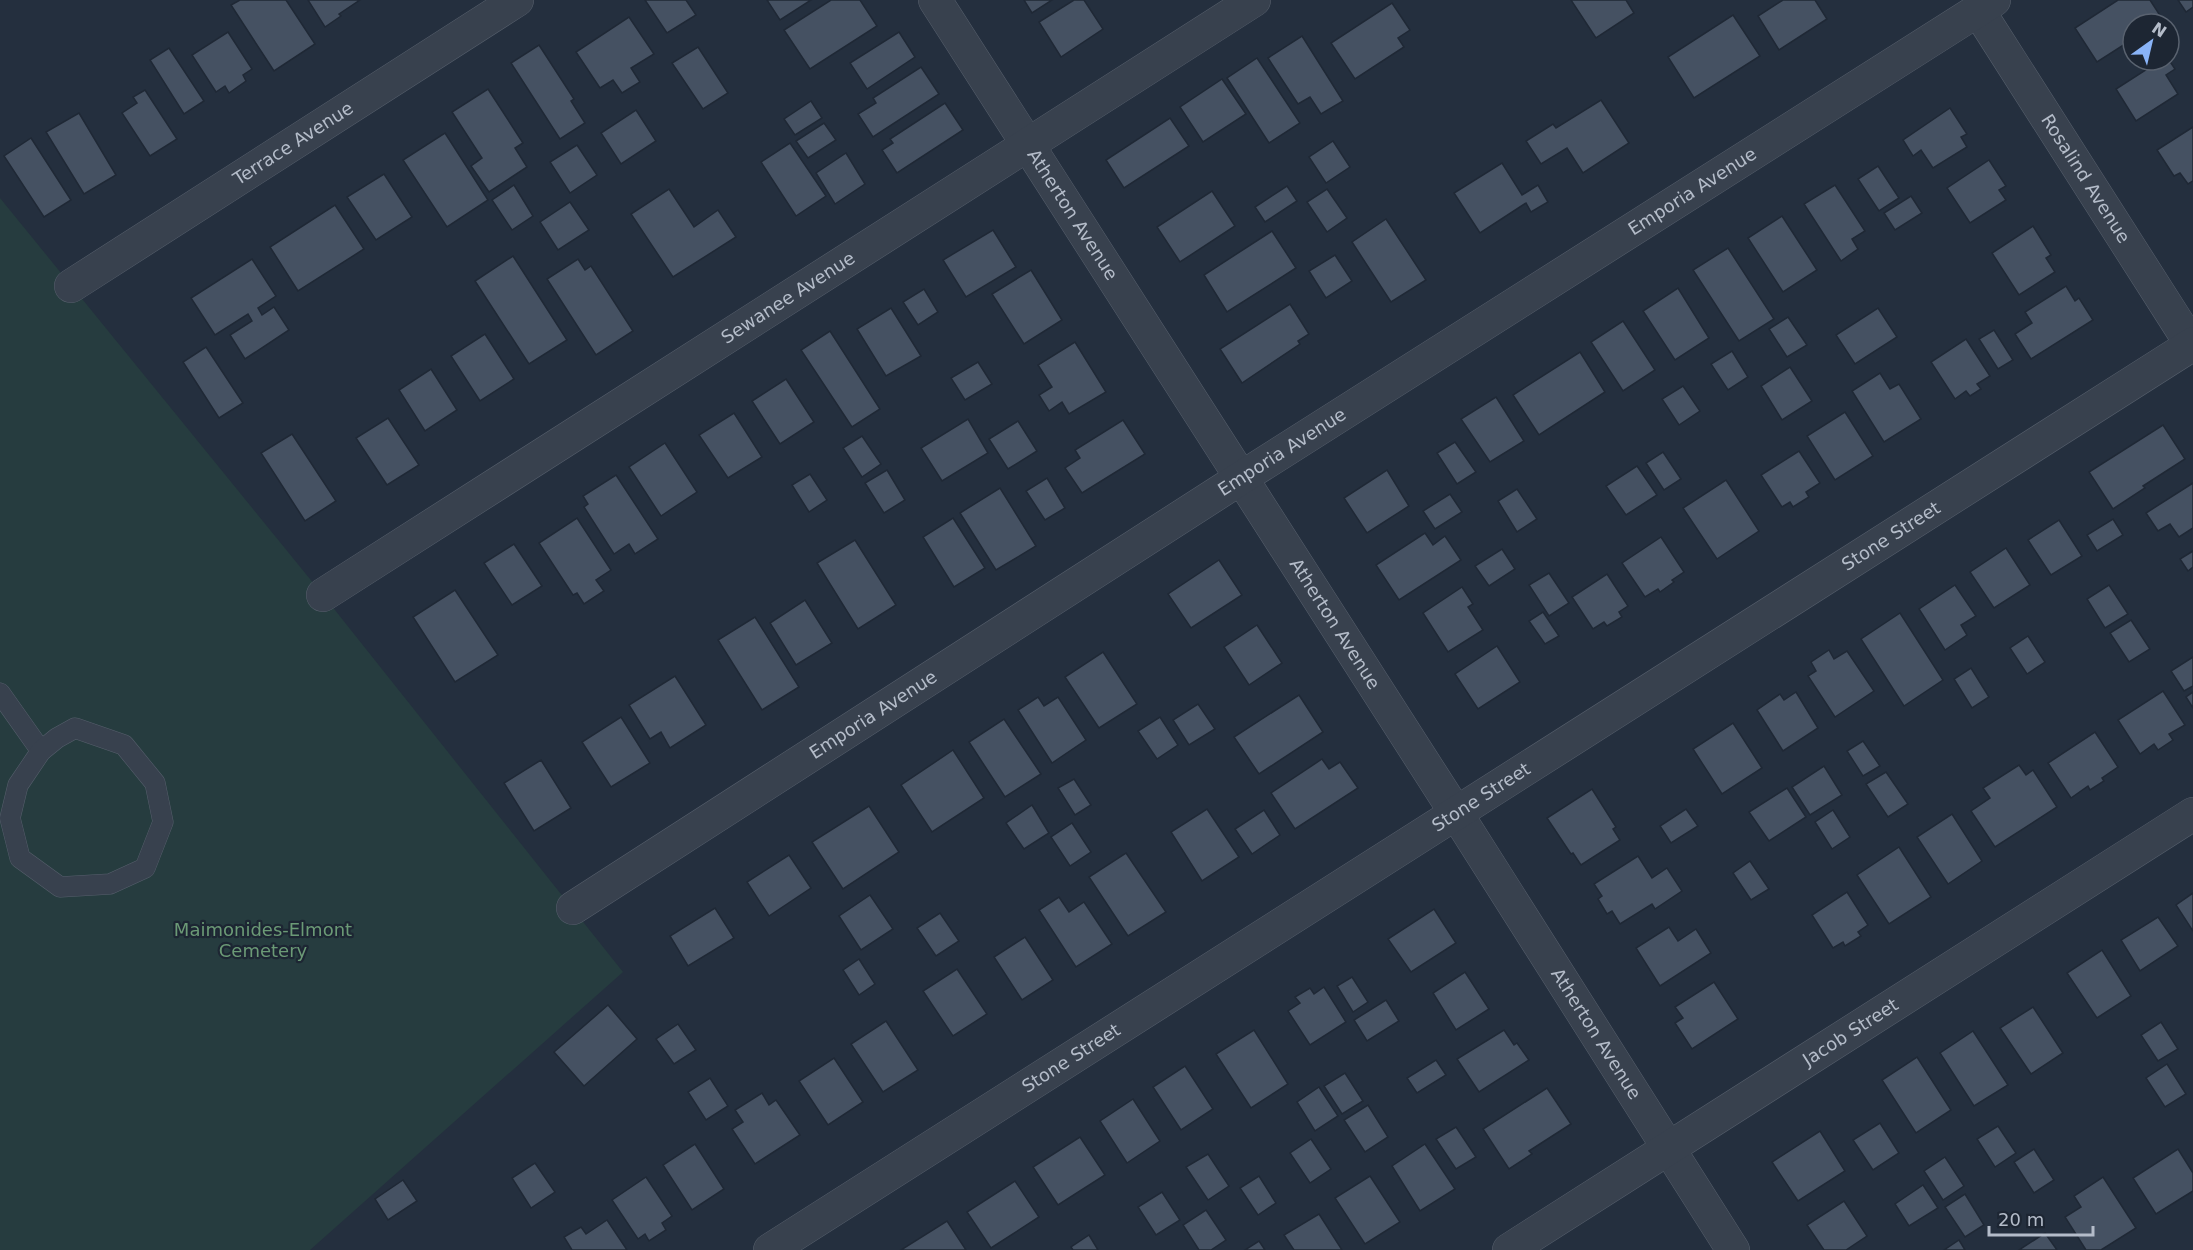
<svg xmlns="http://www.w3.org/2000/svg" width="2193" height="1250" font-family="'DejaVu Sans',sans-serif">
  <rect width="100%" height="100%" fill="#242f3e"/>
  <polygon fill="#263c3f" points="0,198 323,595 623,972 310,1250 0,1250"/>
  <g fill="#455162" stroke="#1f2835" stroke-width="1.5">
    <polygon points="240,0 286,0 315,44 274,71 231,5"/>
    <polygon points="308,0 360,0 339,14 341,16 325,27"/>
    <polygon points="645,0 686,0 696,15 667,33"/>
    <polygon points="767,0 811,0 780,20"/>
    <polygon points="831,0 860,0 877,26 810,69 784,30"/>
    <polygon points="1024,0 1052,0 1032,13"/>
    <polygon points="1074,0 1084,0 1103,29 1061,57 1039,22"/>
    <polygon points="1571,0 1626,0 1634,13 1596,38"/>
    <polygon points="1783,0 1815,0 1827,19 1779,50 1758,16"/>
    <polygon points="2118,0 2150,0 2163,20 2157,24 2133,24 2133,39 2097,62 2075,28"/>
    <polygon points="2178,0 2193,0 2193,7 2186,12"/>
    <polygon points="1392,3 1410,30 1398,38 1404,47 1355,79 1331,43"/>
    <polygon points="1733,15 1760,56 1694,98 1668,57"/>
    <polygon points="629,17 654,54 631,68 640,82 622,93 613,80 600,88 576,52"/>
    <polygon points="228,32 252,69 243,75 246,81 229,93 225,86 216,92 192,55"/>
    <polygon points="899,32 915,57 867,89 850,63"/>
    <polygon points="1302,36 1343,101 1321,114 1310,97 1298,104 1268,58"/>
    <polygon points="539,45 574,99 571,101 585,123 560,139 511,63"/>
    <polygon points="698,47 728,93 703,109 672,63"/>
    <polygon points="169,48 204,101 184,114 150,60"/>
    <polygon points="1257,58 1300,123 1269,143 1227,78"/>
    <polygon points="2161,60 2169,60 2175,69 2166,75 2178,94 2136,121 2116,89"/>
    <polygon points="921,67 939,94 873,137 858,114 876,103 873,98"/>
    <polygon points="1222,79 1246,114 1203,142 1180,107"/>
    <polygon points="488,89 523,143 515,148 527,167 489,192 471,166 482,158 452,112"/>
    <polygon points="145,90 177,139 150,156 122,113 137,103 133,97"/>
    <polygon points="1601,100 1629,143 1583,173 1567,148 1541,164 1526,141 1553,124 1556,128"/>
    <polygon points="811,101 822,118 795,135 784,119"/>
    <polygon points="945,103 963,130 897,173 882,150 893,143 890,139"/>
    <polygon points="1950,108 1967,134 1961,137 1967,147 1933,168 1921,150 1913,156 1903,140"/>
    <polygon points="636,110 656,141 621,164 601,133"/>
    <polygon points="79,113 116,175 84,194 46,132"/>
    <polygon points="1170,118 1189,146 1124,188 1106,160"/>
    <polygon points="824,123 836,140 808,158 796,141"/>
    <polygon points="2193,127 2193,181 2188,184 2180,173 2174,176 2157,150"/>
    <polygon points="445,133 488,200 447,227 403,160"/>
    <polygon points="31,138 71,200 44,217 4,156"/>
    <polygon points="1333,141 1350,167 1326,183 1309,157"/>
    <polygon points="790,143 826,196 796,216 761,162"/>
    <polygon points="577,145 597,175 570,193 550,162"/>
    <polygon points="846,153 865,184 835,204 816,173"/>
    <polygon points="1989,160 2006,186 1999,190 2006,200 1970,223 1947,188"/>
    <polygon points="1502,163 1522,195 1538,185 1548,202 1531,212 1526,203 1480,233 1454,193"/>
    <polygon points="1878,166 1899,198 1879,211 1858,179"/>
    <polygon points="384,174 412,217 376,240 347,197"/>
    <polygon points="514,185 533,216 512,230 492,200"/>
    <polygon points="1835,185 1865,231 1852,239 1858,249 1841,261 1804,204"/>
    <polygon points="1287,186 1297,201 1265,222 1255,207"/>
    <polygon points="669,189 694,227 718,210 736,237 673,277 631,214"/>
    <polygon points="1327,189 1347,218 1327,232 1307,202"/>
    <polygon points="1212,191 1235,226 1180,262 1157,227"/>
    <polygon points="1911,196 1922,213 1895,230 1884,213"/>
    <polygon points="570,202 589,230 558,250 540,222"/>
    <polygon points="335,205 364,249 298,291 270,247"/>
    <polygon points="1782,216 1817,270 1783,292 1748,238"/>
    <polygon points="1386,219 1426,280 1391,302 1352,242"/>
    <polygon points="2033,226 2051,255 2046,258 2055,272 2019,295 1992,253"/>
    <polygon points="993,230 1016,267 966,297 943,260"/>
    <polygon points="1272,231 1296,268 1227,312 1204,275"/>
    <polygon points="1728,248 1774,319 1739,341 1693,270"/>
    <polygon points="1335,255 1352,281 1326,298 1309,271"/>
    <polygon points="513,256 567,340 529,364 475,281"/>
    <polygon points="252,259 276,296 258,308 262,315 274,307 289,330 245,359 230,335 252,321 248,314 215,335 191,298"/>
    <polygon points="578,259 585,270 591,266 633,331 596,355 547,279"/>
    <polygon points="1031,270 1062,320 1024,344 992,294"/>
    <polygon points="2066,286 2075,301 2079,298 2093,320 2031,359 2015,334 2032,323 2025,312"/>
    <polygon points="1678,288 1709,338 1675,360 1643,311"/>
    <polygon points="924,289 938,312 918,325 903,302"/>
    <polygon points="1290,304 1309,334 1298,341 1300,344 1242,383 1220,349"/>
    <polygon points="891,308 921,356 886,376 857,329"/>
    <polygon points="1878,308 1897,337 1855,364 1836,335"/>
    <polygon points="1788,317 1807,345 1787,357 1769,329"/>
    <polygon points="1623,321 1655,370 1623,391 1591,342"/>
    <polygon points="1994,330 2013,360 1998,369 1979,339"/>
    <polygon points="830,331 880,409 852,427 801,350"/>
    <polygon points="485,334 514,379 480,401 451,356"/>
    <polygon points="1966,339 1990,376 1977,384 1981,389 1970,396 1966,391 1955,399 1931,362"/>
    <polygon points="1075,342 1106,392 1069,414 1062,402 1049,411 1039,395 1052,387 1038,365"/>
    <polygon points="206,347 243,403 219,418 183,362"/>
    <polygon points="1732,351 1748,377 1728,390 1711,364"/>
    <polygon points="1580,352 1605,392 1539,435 1513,395"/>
    <polygon points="978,362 992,384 965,400 951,378"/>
    <polygon points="1790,367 1812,401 1782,420 1761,386"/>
    <polygon points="431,369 457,410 425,431 399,390"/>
    <polygon points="1880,373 1890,389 1899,384 1921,419 1884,442 1852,391"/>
    <polygon points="786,379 814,422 780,444 752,401"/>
    <polygon points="1683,386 1700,411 1679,425 1662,399"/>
    <polygon points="1496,397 1524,441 1490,462 1461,419"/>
    <polygon points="1845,412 1873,456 1835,480 1807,436"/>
    <polygon points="734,413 762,457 728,478 699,435"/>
    <polygon points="388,418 419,465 387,485 356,438"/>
    <polygon points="968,419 988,453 942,481 921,448"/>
    <polygon points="1123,420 1145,454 1082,493 1065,468 1080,458 1075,450"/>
    <polygon points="1018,421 1037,451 1008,469 989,439"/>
    <polygon points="2163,425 2185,459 2143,486 2145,488 2113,509 2089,472"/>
    <polygon points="292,434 336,501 305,521 261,453"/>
    <polygon points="862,436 881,464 862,477 843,448"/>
    <polygon points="1455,442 1476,472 1457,484 1437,453"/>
    <polygon points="665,443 697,492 661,516 629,467"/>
    <polygon points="1799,451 1820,483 1806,492 1809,497 1793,507 1790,502 1782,507 1761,475"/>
    <polygon points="1663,452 1681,479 1664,490 1646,463"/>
    <polygon points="1637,466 1657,495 1626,515 1606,486"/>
    <polygon points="887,470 905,500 884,513 865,483"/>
    <polygon points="1387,470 1409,506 1367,533 1344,498"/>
    <polygon points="810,474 827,500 809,512 792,485"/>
    <polygon points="616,475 658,539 635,554 629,544 614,554 584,507 588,504 583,496"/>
    <polygon points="1047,478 1065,508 1045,520 1026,491"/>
    <polygon points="1726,480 1759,531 1717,559 1683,508"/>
    <polygon points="2193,483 2193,528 2179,537 2170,524 2158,531 2146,513"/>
    <polygon points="1000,488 1036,546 996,570 960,513"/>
    <polygon points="1517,489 1537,519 1517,532 1498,501"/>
    <polygon points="1450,494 1462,512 1435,529 1423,511"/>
    <polygon points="577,518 611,570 596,580 604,591 584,604 577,593 573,595 539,543"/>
    <polygon points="953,518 985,568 954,587 923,537"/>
    <polygon points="2113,519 2123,535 2097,551 2087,535"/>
    <polygon points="2059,520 2082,556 2051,575 2028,540"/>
    <polygon points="1425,533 1433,545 1445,536 1461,560 1399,600 1376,565"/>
    <polygon points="1661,537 1684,572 1672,580 1674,582 1660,592 1658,589 1645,597 1622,563"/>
    <polygon points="855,540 896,605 858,629 817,563"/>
    <polygon points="514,544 542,586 512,605 484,563"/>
    <polygon points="2006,548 2030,585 1994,608 1970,572"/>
    <polygon points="1502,549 1515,569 1489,586 1475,566"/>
    <polygon points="2193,551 2193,567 2188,571 2180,559"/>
    <polygon points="1219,560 1242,595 1191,628 1168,594"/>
    <polygon points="1549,573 1569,603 1549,616 1529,585"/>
    <polygon points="1607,574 1628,606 1619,612 1622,617 1607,626 1604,622 1593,629 1572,597"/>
    <polygon points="1955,585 1976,616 1961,625 1967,635 1945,650 1919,609"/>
    <polygon points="2109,585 2128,614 2105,628 2087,599"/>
    <polygon points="1462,587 1473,604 1468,607 1483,630 1448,652 1423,613"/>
    <polygon points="455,590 498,655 455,682 413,617"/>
    <polygon points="805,600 832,643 796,665 770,623"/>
    <polygon points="1543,612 1559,636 1545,644 1529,621"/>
    <polygon points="1900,613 1943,680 1904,706 1861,639"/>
    <polygon points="755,617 799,687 762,710 718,640"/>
    <polygon points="2131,620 2150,649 2129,662 2110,633"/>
    <polygon points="1257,625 1282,663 1249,685 1224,647"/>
    <polygon points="2028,636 2045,662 2027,674 2010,648"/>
    <polygon points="1497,646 1520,682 1478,709 1455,674"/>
    <polygon points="1829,650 1834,659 1847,651 1874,691 1835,717 1808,676 1816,671 1811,662"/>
    <polygon points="1103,652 1137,704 1099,728 1065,677"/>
    <polygon points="2193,657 2193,686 2184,691 2171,671"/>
    <polygon points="1971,668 1989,697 1972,708 1954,679"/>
    <polygon points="675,676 706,725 670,748 661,732 650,739 629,705"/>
    <polygon points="2163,691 2185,725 2169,734 2173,740 2158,750 2154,744 2140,754 2118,720"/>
    <polygon points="1796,692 1818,728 1783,751 1757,710 1780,694 1784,700"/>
    <polygon points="2193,692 2193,708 2186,697"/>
    <polygon points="1299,695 1323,732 1259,774 1234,737"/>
    <polygon points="1038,697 1044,706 1058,697 1086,740 1052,763 1018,710"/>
    <polygon points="1198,704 1215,729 1189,745 1173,720"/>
    <polygon points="621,717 650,763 611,787 582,742"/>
    <polygon points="1160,717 1178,745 1157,759 1138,731"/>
    <polygon points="1004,719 1041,774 1005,797 969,742"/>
    <polygon points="1733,723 1762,768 1722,794 1693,749"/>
    <polygon points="2095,732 2118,767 2102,778 2104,781 2090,790 2088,786 2071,798 2048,763"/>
    <polygon points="1863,741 1880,766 1863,776 1847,751"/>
    <polygon points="953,750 984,798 932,832 901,785"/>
    <polygon points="1322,759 1329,769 1340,762 1358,788 1295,829 1271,793"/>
    <polygon points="541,760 571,808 534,831 504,783"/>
    <polygon points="2019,765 2026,775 2033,770 2057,807 1995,847 1971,811 1990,798 1983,788"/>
    <polygon points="1824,766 1842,795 1810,815 1792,787"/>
    <polygon points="1886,772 1908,804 1888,817 1866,784"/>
    <polygon points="1074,779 1091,805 1075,815 1058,788"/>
    <polygon points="1787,788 1806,817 1769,841 1749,812"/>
    <polygon points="1592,789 1616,827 1613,829 1620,840 1581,865 1573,853 1571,854 1547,818"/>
    <polygon points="1032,805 1049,833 1024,849 1006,823"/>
    <polygon points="869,806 899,852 843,889 812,842"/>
    <polygon points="1207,809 1239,857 1202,881 1171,832"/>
    <polygon points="1686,809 1698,826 1671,843 1660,826"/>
    <polygon points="1264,810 1280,835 1252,854 1235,829"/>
    <polygon points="1833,810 1850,837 1832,849 1815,822"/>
    <polygon points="1952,814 1982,861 1948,884 1917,837"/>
    <polygon points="1072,823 1091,852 1070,866 1051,837"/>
    <polygon points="1899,847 1931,897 1889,924 1857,875"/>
    <polygon points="1126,853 1166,912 1128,936 1089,877"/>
    <polygon points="789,855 811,888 769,916 747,882"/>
    <polygon points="1638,856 1652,878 1667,868 1682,891 1655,909 1652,904 1620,924 1612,911 1607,914 1598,899 1602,896 1594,884"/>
    <polygon points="1750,861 1769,889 1751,900 1733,873"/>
    <polygon points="1847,892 1868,925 1858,932 1861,936 1845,946 1843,942 1833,948 1812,915"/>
    <polygon points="2193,893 2193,931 2176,905"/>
    <polygon points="870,895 893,929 861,950 839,916"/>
    <polygon points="1059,897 1069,912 1084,902 1112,944 1076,967 1039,910"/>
    <polygon points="715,908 734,938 688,966 670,936"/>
    <polygon points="1434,909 1456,943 1411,972 1388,939"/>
    <polygon points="940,913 959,941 936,956 917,928"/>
    <polygon points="2158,917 2178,946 2140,971 2121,940"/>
    <polygon points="1669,927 1678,941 1696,929 1711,953 1660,986 1636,948"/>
    <polygon points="1025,937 1053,980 1022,1000 994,957"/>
    <polygon points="2102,950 2131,996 2097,1018 2067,973"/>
    <polygon points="859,959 875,984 859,995 843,970"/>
    <polygon points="957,969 987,1014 953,1036 923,991"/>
    <polygon points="1465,972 1489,1009 1456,1030 1433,993"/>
    <polygon points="1352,977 1368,1002 1353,1012 1337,986"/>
    <polygon points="1714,982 1738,1019 1692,1049 1675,1023 1683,1018 1675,1007"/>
    <polygon points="1324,987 1346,1022 1310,1045 1288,1011 1300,1003 1295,997 1310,988 1314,994"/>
    <polygon points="1386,1000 1399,1021 1367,1041 1354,1020"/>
    <polygon points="608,1005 637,1039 584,1086 554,1052"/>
    <polygon points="2033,1007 2063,1053 2031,1074 2000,1028"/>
    <polygon points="886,1021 918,1070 883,1092 851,1044"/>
    <polygon points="2161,1022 2178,1049 2158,1061 2141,1035"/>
    <polygon points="678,1024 696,1050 674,1064 656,1039"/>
    <polygon points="1254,1030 1288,1084 1251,1108 1216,1054"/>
    <polygon points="1504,1030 1514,1045 1517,1043 1529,1060 1479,1092 1457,1059"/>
    <polygon points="1973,1031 2008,1085 1974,1106 1940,1053"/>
    <polygon points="1917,1057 1951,1110 1916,1133 1882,1080"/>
    <polygon points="834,1058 863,1102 828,1125 799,1081"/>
    <polygon points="1436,1060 1446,1075 1417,1093 1407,1078"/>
    <polygon points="2167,1064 2186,1094 2165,1107 2146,1078"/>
    <polygon points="1185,1066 1213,1109 1181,1130 1153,1087"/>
    <polygon points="1345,1073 1363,1101 1342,1114 1324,1086"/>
    <polygon points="710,1078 728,1106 706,1120 688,1092"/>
    <polygon points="1319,1087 1338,1116 1315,1131 1297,1102"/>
    <polygon points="1547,1088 1571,1124 1529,1151 1532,1154 1509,1169 1483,1129"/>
    <polygon points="762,1093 769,1105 776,1100 800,1135 755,1164 732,1129 743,1122 735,1110"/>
    <polygon points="1133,1099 1160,1141 1127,1163 1100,1121"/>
    <polygon points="1368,1105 1388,1137 1365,1152 1344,1120"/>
    <polygon points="1880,1123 1899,1153 1873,1170 1853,1140"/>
    <polygon points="1998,1126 2016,1153 1995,1167 1977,1139"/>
    <polygon points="1456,1127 1476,1157 1456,1169 1436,1139"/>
    <polygon points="1820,1131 1845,1171 1798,1201 1772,1162"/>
    <polygon points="1080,1137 1105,1175 1058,1205 1033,1167"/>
    <polygon points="1311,1139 1331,1169 1310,1183 1290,1153"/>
    <polygon points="695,1144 724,1189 692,1210 663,1165"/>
    <polygon points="1425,1144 1455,1189 1420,1211 1392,1166"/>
    <polygon points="2034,1149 2054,1180 2034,1193 2014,1162"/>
    <polygon points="2178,1149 2193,1173 2193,1191 2156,1214 2133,1178"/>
    <polygon points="1208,1154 1229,1186 1208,1200 1186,1167"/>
    <polygon points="1945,1157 1964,1186 1943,1200 1924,1171"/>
    <polygon points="535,1163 555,1192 531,1208 512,1178"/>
    <polygon points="1259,1176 1276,1203 1258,1215 1240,1188"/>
    <polygon points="1370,1176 1400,1222 1365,1244 1335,1198"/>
    <polygon points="646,1177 672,1216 662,1223 666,1230 649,1241 645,1234 638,1239 612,1200"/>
    <polygon points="2103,1177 2136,1228 2101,1250 2086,1250 2065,1217 2081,1207 2074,1196"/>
    <polygon points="403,1180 417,1201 388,1220 375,1199"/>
    <polygon points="1015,1181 1039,1217 991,1248 967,1212"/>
    <polygon points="1923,1185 1938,1208 1909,1226 1895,1204"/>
    <polygon points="1162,1192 1180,1220 1156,1235 1138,1207"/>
    <polygon points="1965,1194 1984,1225 1965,1237 1945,1207"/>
    <polygon points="1844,1201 1867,1236 1846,1250 1824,1250 1807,1225"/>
    <polygon points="1206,1210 1226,1240 1211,1250 1199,1250 1183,1225"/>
    <polygon points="1319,1214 1342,1250 1294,1250 1284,1235"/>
    <polygon points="607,1220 627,1250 572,1250 564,1237 581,1227 586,1234"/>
    <polygon points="947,1221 966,1250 901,1250"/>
    <polygon points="2045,1233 2057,1250 2019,1250"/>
    <polygon points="1089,1235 1098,1250 1073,1250 1071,1247"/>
    <polygon points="1959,1240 1965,1250 1944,1250"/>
    <polygon points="1259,1241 1265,1250 1245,1250"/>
  </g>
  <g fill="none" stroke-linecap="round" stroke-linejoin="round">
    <g stroke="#565f6c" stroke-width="21">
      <g id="lane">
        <polyline points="0,693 41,751"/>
        <polygon points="75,728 124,745 155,783 163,822 145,868 110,884 60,887 20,858 10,818 18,785 41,751 57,738"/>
      </g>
    </g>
    <g stroke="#565f6c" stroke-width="34">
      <g id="street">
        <path id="s1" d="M935 0 1456 813 1733 1250"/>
        <path id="s2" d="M1978 10 2193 347"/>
        <path id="s3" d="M71 286 517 0"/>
        <path id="s4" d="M323 595 1254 0"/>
        <path id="s5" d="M573 908 1241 478 1994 0"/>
        <path id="s6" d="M770 1250 2193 344"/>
        <path id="s7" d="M1509 1250 2193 814"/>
      </g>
    </g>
    <use href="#lane" stroke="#38414e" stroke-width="20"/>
    <use href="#street" stroke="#38414e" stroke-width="33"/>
  </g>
  <g text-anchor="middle" stroke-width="4.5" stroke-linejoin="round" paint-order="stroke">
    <g font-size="18" fill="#b4bcc9" stroke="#1d2633">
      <text dy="6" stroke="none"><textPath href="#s3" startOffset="264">Terrace Avenue</textPath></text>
      <text dy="6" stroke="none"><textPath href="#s2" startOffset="200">Rosalind Avenue</textPath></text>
      <text dy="6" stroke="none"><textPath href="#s5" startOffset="1329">Emporia Avenue</textPath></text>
      <text dy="6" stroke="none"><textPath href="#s1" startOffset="255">Atherton Avenue</textPath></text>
      <text dy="6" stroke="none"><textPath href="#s4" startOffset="552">Sewanee Avenue</textPath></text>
      <text dy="6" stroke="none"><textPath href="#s5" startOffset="843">Emporia Avenue</textPath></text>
      <text dy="6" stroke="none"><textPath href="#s6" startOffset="1329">Stone Street</textPath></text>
      <text dy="6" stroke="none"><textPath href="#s1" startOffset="741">Atherton Avenue</textPath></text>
      <text dy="6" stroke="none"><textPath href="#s5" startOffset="357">Emporia Avenue</textPath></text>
      <text dy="6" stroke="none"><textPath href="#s6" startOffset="843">Stone Street</textPath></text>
      <text dy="6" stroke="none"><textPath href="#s7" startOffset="405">Jacob Street</textPath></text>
      <text dy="6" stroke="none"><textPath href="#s1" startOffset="1227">Atherton Avenue</textPath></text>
      <text dy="6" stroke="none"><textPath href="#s6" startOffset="357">Stone Street</textPath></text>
    </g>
    <g font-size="18" fill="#6b9a76" stroke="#1d2633">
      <text x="263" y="936">Maimonides-Elmont<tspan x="263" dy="21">Cemetery</tspan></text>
    </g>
  </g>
  <g transform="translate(2151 42) rotate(34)"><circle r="28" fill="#1d2633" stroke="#59626f" stroke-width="1.5"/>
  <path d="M0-4.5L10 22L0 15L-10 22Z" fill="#8ab4f8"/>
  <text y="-9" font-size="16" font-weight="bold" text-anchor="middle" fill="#b4bcc9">N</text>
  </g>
  <path d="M1989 1226v9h104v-9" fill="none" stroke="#b4bcc9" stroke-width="3"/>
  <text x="1998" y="1226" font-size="18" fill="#b4bcc9" stroke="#1d2633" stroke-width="4.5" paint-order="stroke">20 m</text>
</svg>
